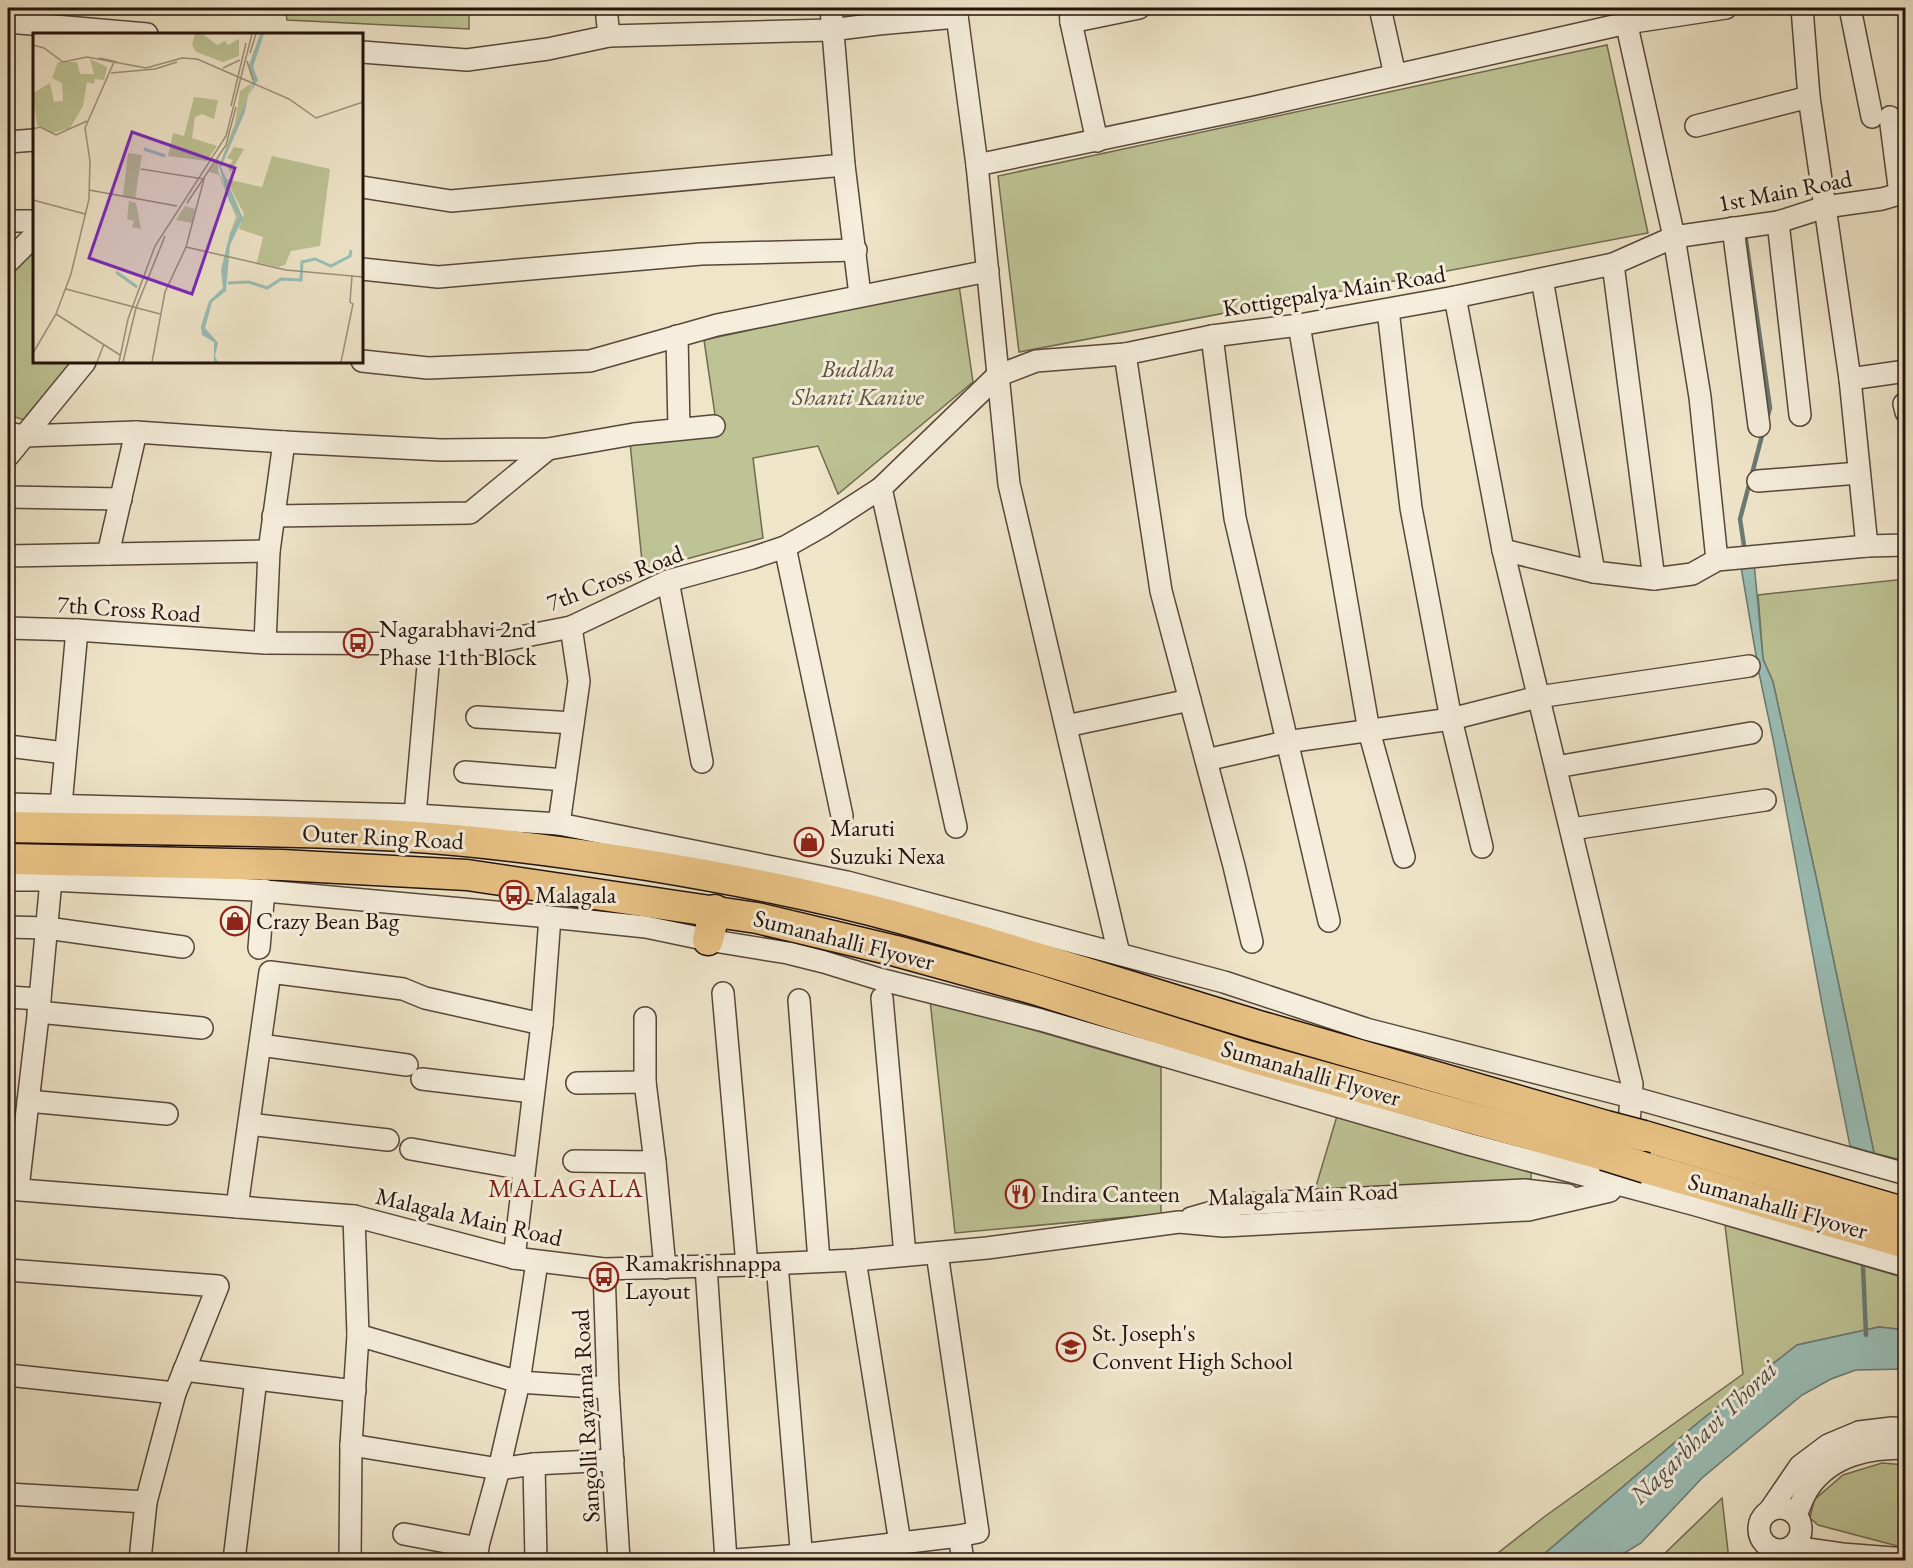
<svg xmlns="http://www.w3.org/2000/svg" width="1913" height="1568" font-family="'EB Garamond',serif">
  <rect width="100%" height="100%" fill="#efe5c9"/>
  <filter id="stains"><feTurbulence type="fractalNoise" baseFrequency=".00333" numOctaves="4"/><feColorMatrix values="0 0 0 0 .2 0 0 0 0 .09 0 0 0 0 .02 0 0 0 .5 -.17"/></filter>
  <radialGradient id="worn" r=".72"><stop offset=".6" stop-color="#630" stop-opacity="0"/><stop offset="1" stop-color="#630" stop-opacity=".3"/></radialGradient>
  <g fill="#bdc394" stroke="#706a50" stroke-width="1.5">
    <polygon points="285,8 469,8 469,29 287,20"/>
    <polygon points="1607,45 1648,233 1019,352 998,176"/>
    <polygon points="34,251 34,362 75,362 31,422 8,415 8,277"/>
    <polygon points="959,285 973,382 838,494 818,446 753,458 763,538 643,571 630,443 718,435 704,340"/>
    <polygon points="1905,579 1905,1161 1874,1153 1818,886 1773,682 1763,659 1758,595"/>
    <polygon points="930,1000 1161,1067 1161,1214 955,1233"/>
    <polygon points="1337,1116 1531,1169 1531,1179 1314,1193"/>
    <polygon points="1725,1225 1905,1278 1905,1330 1879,1327 1797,1345 1700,1421 1537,1560 1489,1560 1544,1517 1743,1374"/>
    <polygon points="1882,1463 1905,1465 1905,1548 1818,1525 1810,1518 1814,1500 1843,1475"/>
    <polygon points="1722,1498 1729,1560 1658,1560"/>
  </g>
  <g fill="#9abfb8" stroke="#6b7a73" stroke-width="1.5">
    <polygon points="1740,561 1754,562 1763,659 1773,682 1818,886 1874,1153 1850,1146 1824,1015 1774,744 1759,673"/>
    <polygon points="1879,1327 1905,1330 1905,1369 1856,1370 1831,1379 1802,1395 1702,1478 1641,1543 1613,1560 1537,1560 1700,1421 1797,1345"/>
  </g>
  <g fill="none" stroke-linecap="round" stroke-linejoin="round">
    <g stroke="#6b7a73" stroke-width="4.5">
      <polyline points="1745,233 1770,408 1767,418"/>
      <polyline points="1745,552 1740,519 1763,432"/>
      <polyline points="1863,1266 1866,1335"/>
    </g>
    <g stroke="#57473b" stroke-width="24">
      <g id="minor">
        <polyline points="831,8 844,165 860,295"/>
        <polyline points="956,8 977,165 1009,484 1119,954"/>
        <polyline points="1070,8 1071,22 1097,141"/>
        <polyline points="1380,8 1395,75"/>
        <polyline points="1623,8 1674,237 1700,397 1717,560"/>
        <polyline points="1802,8 1809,97 1850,379 1867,546"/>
        <polyline points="1850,8 1872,117"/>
        <polyline points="8,22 147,34"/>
        <polyline points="1071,22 1139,8"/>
        <polyline points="609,36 831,30 878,24 957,17"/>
        <polyline points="362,52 467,60 548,49 609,36 606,8"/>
        <polyline points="1890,117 1900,194"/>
        <polyline points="1696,126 1809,97"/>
        <polyline points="8,142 34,140"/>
        <polyline points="977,165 1255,107 1627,23 1726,8"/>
        <polyline points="362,187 451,201 844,165"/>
        <polyline points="8,221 34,221"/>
        <polyline points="1778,222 1800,415"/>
        <polyline points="1733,228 1759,426"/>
        <polyline points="8,262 34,236"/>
        <polyline points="1613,264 1654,579"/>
        <polyline points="362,269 438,277 701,254 856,250"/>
        <polyline points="1542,279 1594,572"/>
        <polyline points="1388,310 1411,508 1451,719 1482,847"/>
        <polyline points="1299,325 1369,731 1404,857"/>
        <polyline points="677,336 679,429"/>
        <polyline points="1212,336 1235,518 1329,921"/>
        <polyline points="1125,354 1161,591 1234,866 1252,942"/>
        <polyline points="362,361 428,368 590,361 717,325 988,271"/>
        <polyline points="1850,379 1906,371"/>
        <polyline points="1904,404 1906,412"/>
        <polyline points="8,433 24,436 136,432 284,442 441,450 548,449 634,434 714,426"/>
        <polyline points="8,456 85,362"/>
        <polyline points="1758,481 1859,473"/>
        <polyline points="881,488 956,827"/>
        <polyline points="8,497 121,499"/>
        <polyline points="273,516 470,513 548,449"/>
        <polyline points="785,547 842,816"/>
        <polyline points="1503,550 1594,572 1654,579 1692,574 1717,560 1867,546 1906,545"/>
        <polyline points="108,554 136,432"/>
        <polyline points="8,556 269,551"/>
        <polyline points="668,581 702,762"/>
        <polyline points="8,628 77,630 265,643 485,644 571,627 668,581 752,558 785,547 824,525 881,488 997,376 1036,361 1125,354 1212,336 1299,325 1455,297 1613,264 1674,237 1778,222 1825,207 1882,199 1906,192"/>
        <polyline points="265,643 269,551 284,442"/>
        <polyline points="477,717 573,723"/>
        <polyline points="1066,726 1190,700"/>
        <polyline points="8,746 65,753"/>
        <polyline points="1206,760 1286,742 1451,719 1538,697 1749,666"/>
        <polyline points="1556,767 1751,733"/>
        <polyline points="465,772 565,780"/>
        <polyline points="8,804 415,815 559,824 847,882 1224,982 1366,1029 1631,1097 1906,1174"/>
        <polyline points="61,805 77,630"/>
        <polyline points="415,815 430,643"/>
        <polyline points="559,824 579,681 571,627"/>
        <polyline points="1572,829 1765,800"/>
        <polyline points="8,880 51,880 254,890 550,917 646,927 708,940 788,953 824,962 879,979 1041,1020 1468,1144 1696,1205 1906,1266"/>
        <polyline points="8,927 47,928 183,947"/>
        <polyline points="259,948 264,890"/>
        <polyline points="723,993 747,1265"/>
        <polyline points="8,997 40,999"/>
        <polyline points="882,998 905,1255"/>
        <polyline points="799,1000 819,1261"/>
        <polyline points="38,1012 202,1028"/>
        <polyline points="645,1018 645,1082 655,1162 665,1268"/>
        <polyline points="260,1045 407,1065"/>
        <polyline points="422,1079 533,1092"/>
        <polyline points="577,1083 645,1082"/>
        <polyline points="28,1101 167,1114"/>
        <polyline points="249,1124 388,1140"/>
        <polyline points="411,1149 524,1169"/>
        <polyline points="574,1161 655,1162"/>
        <polyline points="18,1188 40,999 51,880"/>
        <path d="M8 1189 354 1216 514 1258 604 1269 747 1265 855 1260 987 1248 1179 1222 1223 1226 1528 1210 1610 1191C1627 1170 1630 1113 1632 1084L1503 550 1455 297"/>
        <polyline points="237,1207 270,972 403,989 425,998 542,1024 550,917"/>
        <polyline points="1191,1218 1240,1204 1524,1190 1568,1195"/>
        <polyline points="514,1258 542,1024"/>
        <polyline points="855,1260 900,1543"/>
        <polyline points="777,1264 802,1560"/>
        <polyline points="706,1267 726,1560"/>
        <polyline points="604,1269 608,1388 619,1560"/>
        <polyline points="8,1270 218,1286 175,1393 146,1502 140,1560"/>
        <polyline points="358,1335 519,1382 608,1388"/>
        <polyline points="184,1370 355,1391"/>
        <polyline points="8,1375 175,1393"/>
        <polyline points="351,1445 499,1469 534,1464"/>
        <polyline points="8,1494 146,1502"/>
        <circle cx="1780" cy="1529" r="21"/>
        <polyline points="1770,1510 1800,1466 1828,1445 1859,1432 1892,1428 1906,1429"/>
        <path d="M1796 1515C1800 1506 1804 1494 1810 1486 1833 1454 1870 1448 1906 1448"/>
        <polyline points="404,1534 478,1548"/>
        <polyline points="959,1536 963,1560"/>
        <polyline points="1793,1556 1793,1547 1842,1554 1906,1559"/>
        <polyline points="234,1560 256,1379"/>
        <polyline points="350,1560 351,1445 358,1335 354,1216"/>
        <polyline points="474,1560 499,1469 519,1382 537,1262"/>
        <polyline points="536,1560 534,1464 613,1460"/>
        <polyline points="735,1560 801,1555 959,1536 978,1532 937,1253"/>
      </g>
    </g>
    <g stroke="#24120c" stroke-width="33">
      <g id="highway">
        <path d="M8 827C139 830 271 829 402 836 484 841 566 852 647 865 733 879 820 896 904 919 1023 952 1140 990 1259 1026 1374 1060 1490 1092 1606 1126"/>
        <polyline points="8,859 282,865 467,875 757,918 896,951 1034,989 1251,1057 1604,1155"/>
        <polyline points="708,940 715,910"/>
        <polyline points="1644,1136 1906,1213"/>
        <polyline points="1646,1168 1906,1243"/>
      </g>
    </g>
    <use href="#minor" stroke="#f5eedc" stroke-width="21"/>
    <use href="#highway" stroke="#e8c284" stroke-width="30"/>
    <g stroke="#24120c" stroke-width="33" stroke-linecap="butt">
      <g id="highway-bridge">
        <polyline points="1606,1126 1644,1136"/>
        <polyline points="1604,1155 1646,1168"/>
      </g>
    </g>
    <use href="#highway-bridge" stroke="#e8c284" stroke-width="30"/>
  </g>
  <defs>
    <g id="bus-ring" transform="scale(1.5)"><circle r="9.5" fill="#f5eedc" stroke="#8f2418" stroke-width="1.5"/><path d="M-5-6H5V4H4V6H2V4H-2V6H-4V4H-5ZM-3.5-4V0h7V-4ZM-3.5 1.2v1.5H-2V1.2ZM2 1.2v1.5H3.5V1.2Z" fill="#8f2418"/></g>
    <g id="shop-ring" transform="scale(1.5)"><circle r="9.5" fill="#f5eedc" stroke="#8f2418" stroke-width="1.5"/><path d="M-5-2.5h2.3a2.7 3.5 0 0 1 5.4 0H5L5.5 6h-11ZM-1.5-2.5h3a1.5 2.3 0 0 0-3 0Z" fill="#8f2418"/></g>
    <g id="restaurant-ring" transform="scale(1.5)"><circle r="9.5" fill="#f5eedc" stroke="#8f2418" stroke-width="1.5"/><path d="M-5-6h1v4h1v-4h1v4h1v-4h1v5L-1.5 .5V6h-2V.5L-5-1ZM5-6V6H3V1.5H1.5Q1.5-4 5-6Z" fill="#8f2418"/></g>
    <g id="school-ring" transform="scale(1.5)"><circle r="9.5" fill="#f5eedc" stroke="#8f2418" stroke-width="1.5"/><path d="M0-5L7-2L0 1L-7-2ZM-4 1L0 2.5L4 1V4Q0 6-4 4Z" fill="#8f2418"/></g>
  </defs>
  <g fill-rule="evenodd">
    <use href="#bus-ring" x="358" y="643"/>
    <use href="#shop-ring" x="809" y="842"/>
    <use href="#bus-ring" x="514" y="895"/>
    <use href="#shop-ring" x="235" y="921"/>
    <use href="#restaurant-ring" x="1020" y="1194"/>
    <use href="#bus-ring" x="604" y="1277"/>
    <use href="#school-ring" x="1071" y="1347"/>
  </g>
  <g text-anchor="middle" stroke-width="6" stroke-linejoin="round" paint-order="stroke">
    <g font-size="24" fill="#24120c" stroke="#f5eedc">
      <text transform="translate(1785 191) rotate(-11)" y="8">1st Main Road</text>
      <text transform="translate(1334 291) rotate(-9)" y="8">Kottigepalya Main Road</text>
      <text transform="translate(615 578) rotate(-21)" y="8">7th Cross Road</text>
      <text transform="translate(129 609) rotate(4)" y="8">7th Cross Road</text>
      <text transform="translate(383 837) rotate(3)" y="8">Outer Ring Road</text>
      <text transform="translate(844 940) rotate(14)" y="8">Sumanahalli Flyover</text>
      <text transform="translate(1311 1073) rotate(16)" y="8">Sumanahalli Flyover</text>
      <text transform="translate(1303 1194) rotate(-2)" y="8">Malagala Main Road</text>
      <text transform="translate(1778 1206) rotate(16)" y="8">Sumanahalli Flyover</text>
      <text transform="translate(469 1217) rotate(13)" y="8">Malagala Main Road</text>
      <text transform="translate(586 1416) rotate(-93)" y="8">Sangolli Rayanna Road</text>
    </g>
    <g font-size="24" font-style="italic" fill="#5a503c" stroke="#f5eedc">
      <text x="858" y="377">Buddha<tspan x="858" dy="28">Shanti Kanive</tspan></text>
    </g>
    <g font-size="24" fill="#24120c" stroke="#f5eedc" text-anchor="start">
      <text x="379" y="637">Nagarabhavi 2nd<tspan x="379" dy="28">Phase 11th Block</tspan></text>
      <text x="830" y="836">Maruti<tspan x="830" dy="28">Suzuki Nexa</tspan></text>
      <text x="535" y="903">Malagala</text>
      <text x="256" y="929">Crazy Bean Bag</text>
      <text x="1041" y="1202">Indira Canteen</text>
      <text x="625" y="1271">Ramakrishnappa<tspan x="625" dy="28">Layout</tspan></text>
      <text x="1092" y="1341">St. Joseph's<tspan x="1092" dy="28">Convent High School</tspan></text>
    </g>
    <g font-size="26" letter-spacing="1.5" fill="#7a1f14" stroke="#f5eedc">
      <text x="566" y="1197">MALAGALA</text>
    </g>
    <g font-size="26" font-style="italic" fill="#4d4f48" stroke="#f5eedc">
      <text transform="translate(1703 1432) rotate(-44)" y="9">Nagarbhavi Thorai</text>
    </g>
  </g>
  <g transform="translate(33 33)">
    <rect width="330" height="330" fill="#efe5c9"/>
    <path d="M162 1H170L184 12 192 8 195 12 206 6V23L190 29 163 19 159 12ZM57 26 74 34 71 47 62 46 61 51 54 49 50 73 37 95 20 100 4 92 0 60 17 50 21 69 30 68 29 50 19 45 25 29H44L47 41H61ZM219 50 208 84 190 123 202 90 207 58ZM161 64 185 67 181 86 169 81 162 84 159 105 184 113 174 128 135 123 140 100 151 103ZM201 114 211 116 197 140 195 134 200 127 194 125ZM95 120 109 122 102 166 90 163ZM239 123 297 136 287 213 258 218 252 232 245 234 224 229 230 204 206 196 211 181 193 146 229 154ZM186 125 185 138 206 183 197 200 203 184 186 142 176 139ZM96 168 103 170 108 196 99 194 101 188 94 186ZM152 173 162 176 159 190 143 187Z" fill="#bdc394"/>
    <path d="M227 1H231L220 34 225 47 215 63 212 79 188 134 210 185 197 212 193 258 179 269 172 295 185 310 182 323 185 329H181V309L169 302 168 293 176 268 190 255 188 237 197 200 206 183 196 168 186 132 220 51 216 32Z" fill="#9abfb8"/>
    <path fill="none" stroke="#9abfb8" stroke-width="3" d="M111 116 132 123M83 239 104 254M195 250 216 249 234 255 248 246 268 247 269 229 282 226 298 233 317 223 318 217"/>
    <path fill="none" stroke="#9e917d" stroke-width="1.5" d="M0 12 11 15 30 29 54 24 113 35 149 25 164 26 256 66 283 85 330 69M217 20 223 1M66 25 84 29M214 28 220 47M190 35 207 27M78 40 122 36 144 29M198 73 213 10M0 96 7 94 23 102 54 88M108 136 171 146 153 214 132 259 119 329M56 157 144 173M0 167 52 181M154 170 193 112 203 74M153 214 253 237 330 244M33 256 127 281M23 281 87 322M0 320 23 281 38 241 56 166 57 128 52 95 81 29M64 329 71 311M86 329 95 286 122 213 193 103 219 1M90 329 103 275 132 203M308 329 320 271 317 269 319 243"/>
    <path fill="#7b2cbf" fill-opacity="0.15" stroke="#7b2cbf" stroke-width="3" d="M99 99 202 135 159 261 56 225Z"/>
    <rect width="330" height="330" fill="none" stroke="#24120c" stroke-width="3"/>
  </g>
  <rect width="1913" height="1568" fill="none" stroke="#efe5c9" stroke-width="30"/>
  <rect x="9" y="9" width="1895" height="1550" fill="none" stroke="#24120c" stroke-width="3"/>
  <rect x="15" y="15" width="1883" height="1538" fill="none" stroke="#24120c" stroke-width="1.5"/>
  <rect width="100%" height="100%" filter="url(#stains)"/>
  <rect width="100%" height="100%" fill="url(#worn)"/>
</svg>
